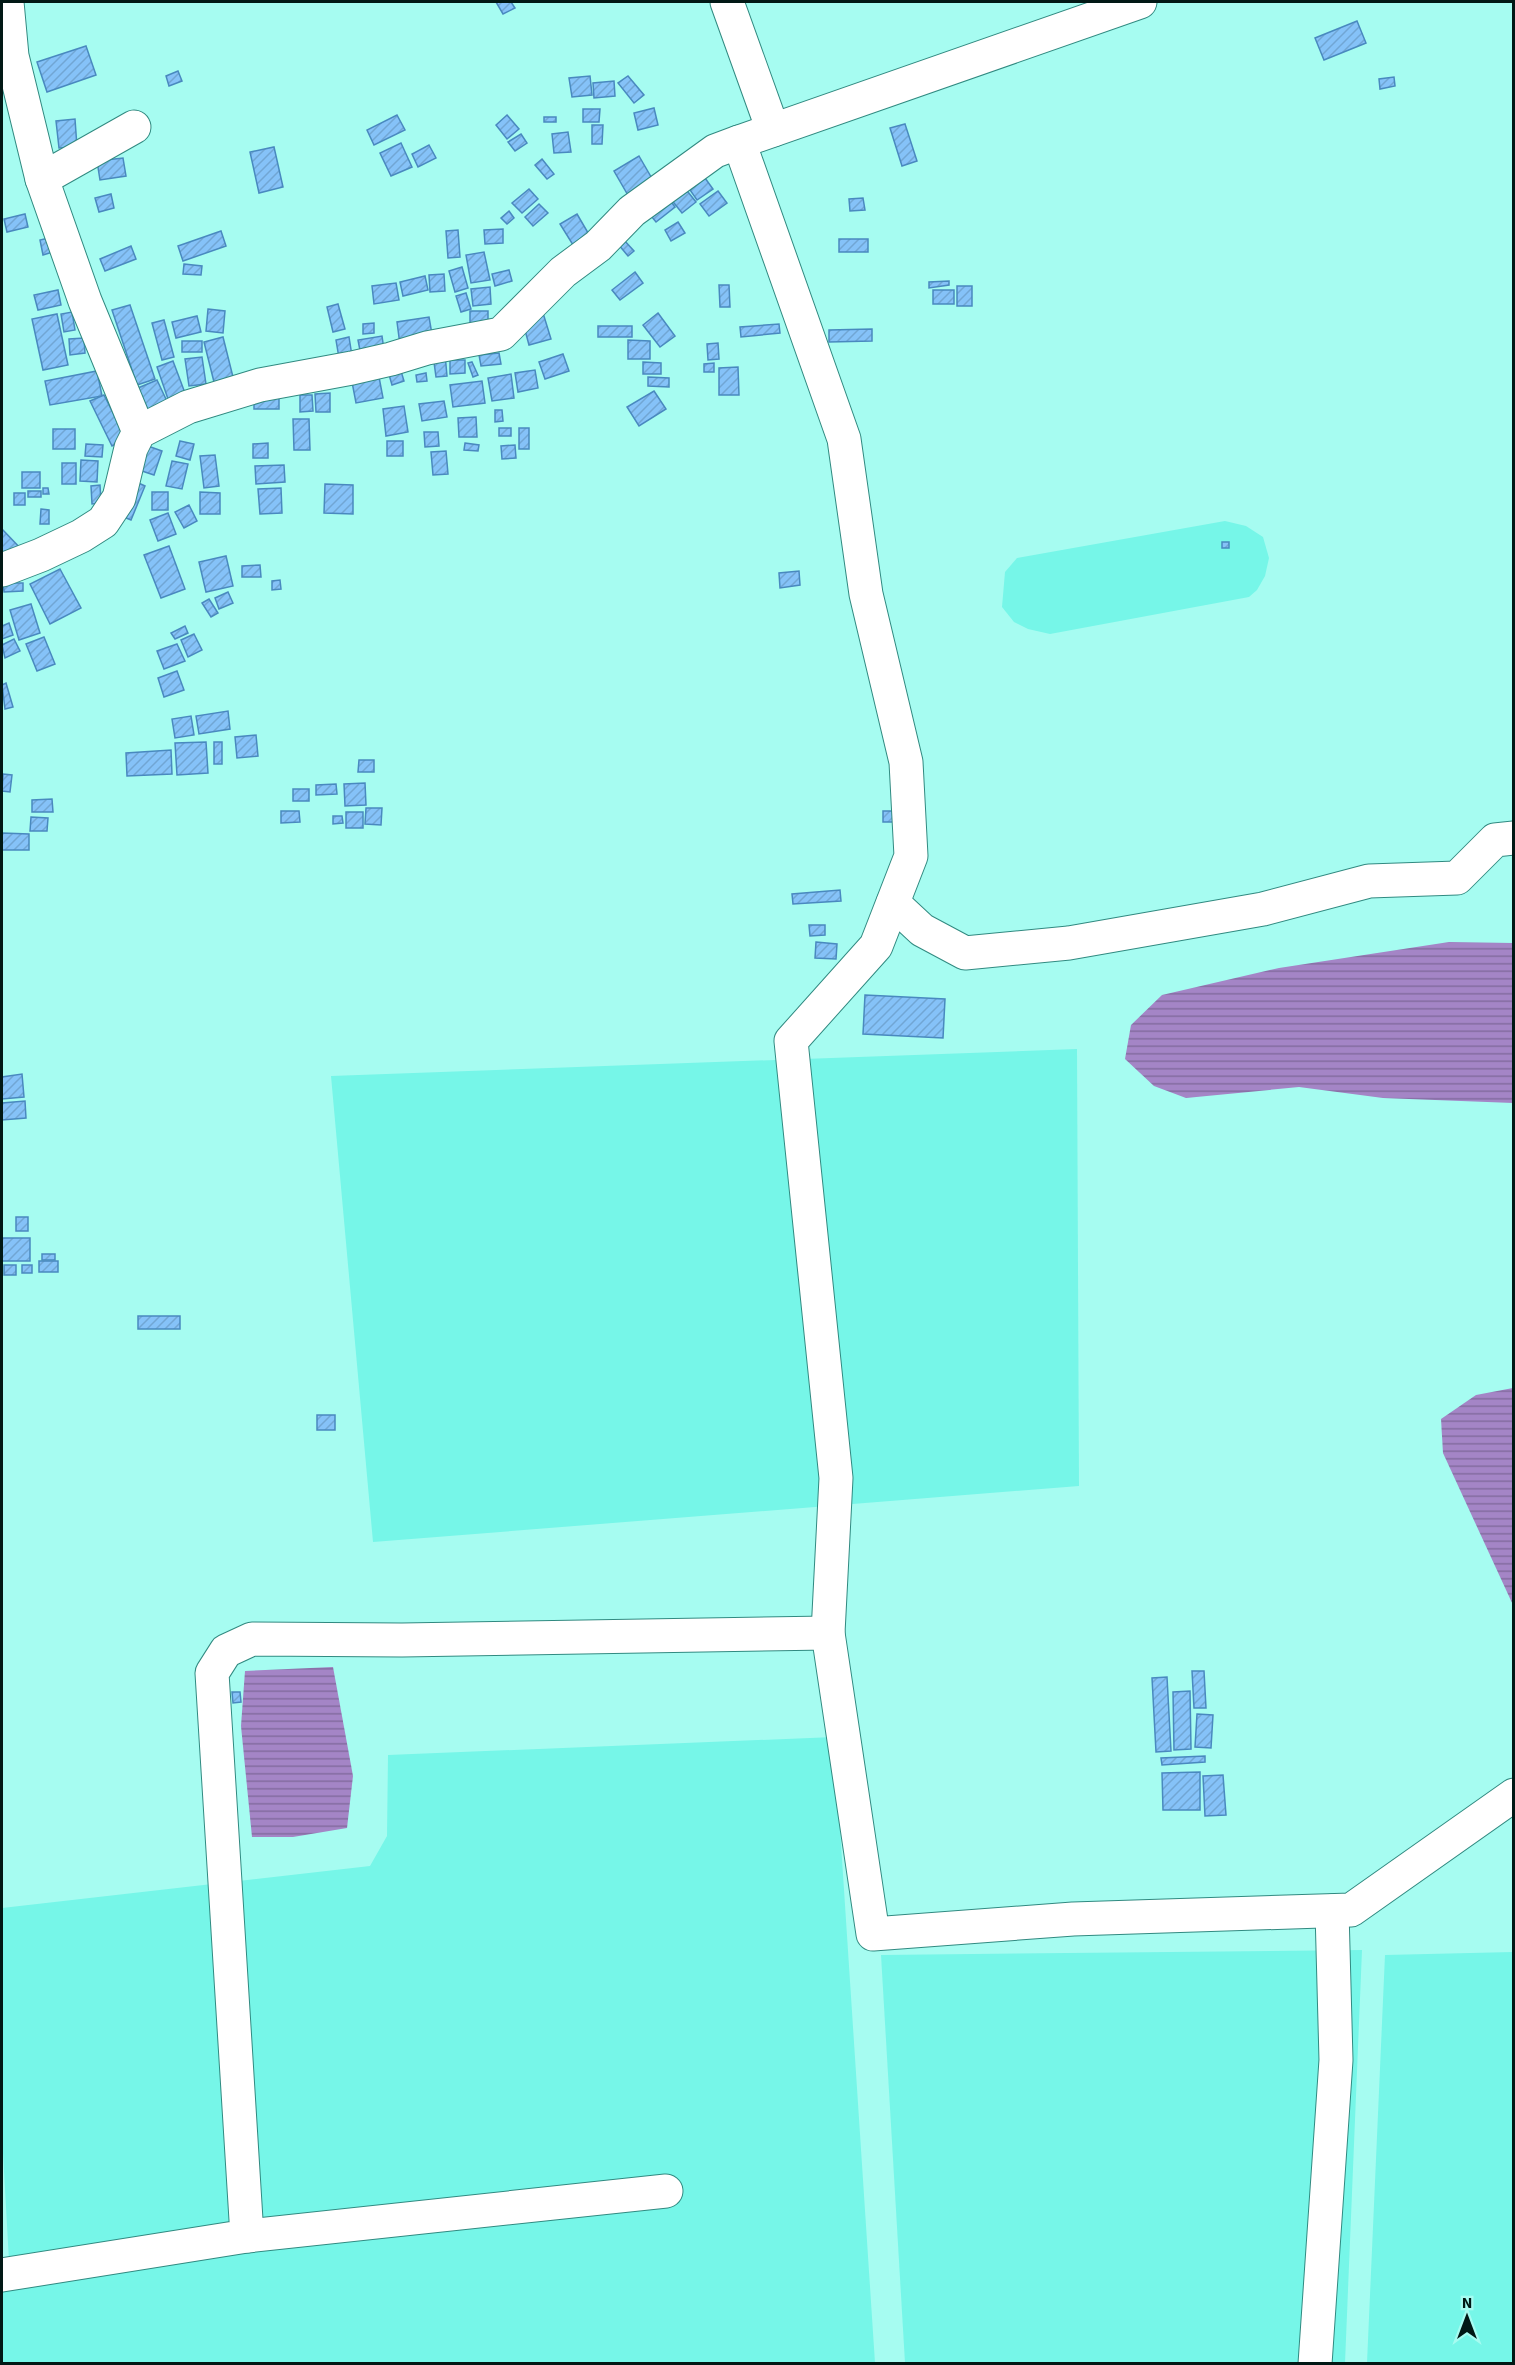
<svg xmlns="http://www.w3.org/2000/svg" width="1515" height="2365" font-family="'Source Sans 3',sans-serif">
  <defs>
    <pattern id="water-rules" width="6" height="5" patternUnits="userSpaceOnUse" patternTransform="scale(1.5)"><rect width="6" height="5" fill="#a485c6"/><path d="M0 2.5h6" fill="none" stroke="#836ca0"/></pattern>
    <pattern id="building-hatch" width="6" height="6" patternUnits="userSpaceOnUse" patternTransform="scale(1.5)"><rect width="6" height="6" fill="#85c2f8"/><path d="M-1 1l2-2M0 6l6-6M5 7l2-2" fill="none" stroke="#71a6d4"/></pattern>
  </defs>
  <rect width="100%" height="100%" fill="#a6fcf1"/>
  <g fill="#76f6e8">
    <polygon points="1225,521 1246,526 1263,537 1269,558 1265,576 1257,590 1249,597 1050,634 1028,629 1014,622 1002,607 1005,572 1017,558"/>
    <polygon points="1077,1049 1079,1486 373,1542 331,1076"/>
    <polygon points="834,1737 875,2363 2,2363 2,2287 10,2279 2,2135 2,1908 370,1866 387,1836 388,1755"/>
    <polygon points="1362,1950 1345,2363 905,2363 881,1955"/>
    <polygon points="1513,1952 1513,2363 1367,2363 1385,1955"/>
  </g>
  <g fill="url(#water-rules)">
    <polygon points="1449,942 1513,943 1513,1103 1383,1098 1299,1087 1186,1098 1154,1086 1125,1059 1131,1025 1162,995 1279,968"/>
    <polygon points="1513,1388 1514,1388 1513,1605 1443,1453 1441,1419 1476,1395"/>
    <polygon points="333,1667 353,1776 347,1828 293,1837 252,1837 241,1726 245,1671"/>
  </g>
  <g fill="url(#building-hatch)" stroke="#4989bf" stroke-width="1.5">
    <polygon points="496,2 511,2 515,8 503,14"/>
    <polygon points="1357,21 1366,43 1324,60 1315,38"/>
    <polygon points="86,46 96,75 47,92 37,62"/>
    <polygon points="178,71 182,81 169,86 166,76"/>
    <polygon points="590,76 592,95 572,97 569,78"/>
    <polygon points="628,76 644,95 634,103 618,83"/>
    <polygon points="1394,77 1395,86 1380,89 1379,79"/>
    <polygon points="614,81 615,96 594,98 593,83"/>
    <polygon points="654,108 658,125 638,130 634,113"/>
    <polygon points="583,109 600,109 599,122 583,122"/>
    <polygon points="397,115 405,130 374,145 367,130"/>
    <polygon points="507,115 519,129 507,139 496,125"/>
    <rect x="544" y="117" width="12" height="5"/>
    <polygon points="75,119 77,147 59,148 56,121"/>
    <polygon points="905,124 917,161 902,166 890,128"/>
    <polygon points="592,125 603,125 602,144 592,144"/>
    <polygon points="568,132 571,152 554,153 552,134"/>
    <polygon points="521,134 527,143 515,151 508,142"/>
    <polygon points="401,143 412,167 391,176 380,153"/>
    <polygon points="429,145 436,158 418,167 412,154"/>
    <polygon points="274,147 283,187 259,193 250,152"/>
    <polygon points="639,156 654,182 629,197 614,171"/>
    <polygon points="123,158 126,176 100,180 97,161"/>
    <polygon points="542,159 554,174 547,179 535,165"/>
    <polygon points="705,178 713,189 697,200 690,190"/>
    <polygon points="684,187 696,202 682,213 670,198"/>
    <polygon points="529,189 538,199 522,213 512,203"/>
    <polygon points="718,191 727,203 709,216 700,204"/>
    <polygon points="111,194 114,208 99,212 95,198"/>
    <polygon points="667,196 675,207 656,222 647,211"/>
    <polygon points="863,198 865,210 850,211 849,199"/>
    <polygon points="539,204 548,213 533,226 525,217"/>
    <polygon points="509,211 514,218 507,224 501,218"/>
    <polygon points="25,214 28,227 7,232 4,219"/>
    <polygon points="577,214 594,243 578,253 560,224"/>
    <polygon points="678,222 685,233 671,241 665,230"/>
    <polygon points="503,229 503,243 485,244 484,230"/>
    <polygon points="458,230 460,257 448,258 446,231"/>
    <polygon points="221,231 226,246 183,261 178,246"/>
    <polygon points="53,237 56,251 43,255 40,240"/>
    <polygon points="623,239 634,251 628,256 618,244"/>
    <rect x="839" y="239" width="29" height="13"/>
    <polygon points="131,246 136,259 105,271 100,259"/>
    <polygon points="484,252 490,280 471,283 466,255"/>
    <polygon points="184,264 202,266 201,275 183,274"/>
    <polygon points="462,267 468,288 455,292 449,271"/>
    <polygon points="509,270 512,281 495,286 492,274"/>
    <polygon points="635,272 643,283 620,300 612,290"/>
    <polygon points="444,274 445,291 430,292 429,275"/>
    <polygon points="425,276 428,290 403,296 400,282"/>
    <polygon points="949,281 949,285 929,288 929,282"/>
    <polygon points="396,283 399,300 374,304 372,286"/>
    <polygon points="719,285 729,285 730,307 720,307"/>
    <rect x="957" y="286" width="15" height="20"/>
    <polygon points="490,287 491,304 473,306 471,289"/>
    <polygon points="58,290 61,305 38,310 34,295"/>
    <rect x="933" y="290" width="21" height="14"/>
    <polygon points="466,293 471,309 461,312 456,296"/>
    <polygon points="338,304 345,329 333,332 327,307"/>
    <polygon points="130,305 155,379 137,385 112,310"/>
    <polygon points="208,309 225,311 223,333 206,331"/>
    <rect x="470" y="311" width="18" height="24"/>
    <polygon points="72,312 75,330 64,332 61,314"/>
    <polygon points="543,313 551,339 529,345 522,319"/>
    <polygon points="658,313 675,336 660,347 643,325"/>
    <polygon points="57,314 68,365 43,370 32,319"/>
    <polygon points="197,316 201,332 176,338 172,322"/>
    <polygon points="429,317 433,340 400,345 397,322"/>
    <polygon points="164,320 174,357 162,360 152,323"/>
    <polygon points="374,323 374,333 363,334 363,324"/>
    <polygon points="779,324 780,333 741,337 740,327"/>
    <rect x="598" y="326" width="34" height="11"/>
    <polygon points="872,329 872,341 829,342 829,330"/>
    <polygon points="382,336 385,357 362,361 358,340"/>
    <polygon points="223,337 234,381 215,386 204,342"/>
    <polygon points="349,337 353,362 340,364 336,340"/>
    <polygon points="84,338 85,353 70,355 69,339"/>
    <polygon points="628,340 650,341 650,359 628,359"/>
    <rect x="182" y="341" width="20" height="11"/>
    <polygon points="718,343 719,359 708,360 707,344"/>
    <polygon points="499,353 501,364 481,366 479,355"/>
    <polygon points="445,354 447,376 436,377 433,355"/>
    <polygon points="563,354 569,371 545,379 539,362"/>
    <polygon points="202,357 206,384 189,386 185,359"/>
    <polygon points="450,360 465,360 465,373 450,374"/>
    <polygon points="173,361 185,393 168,399 157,367"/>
    <polygon points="398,361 404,381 392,385 386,364"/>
    <polygon points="472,362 478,375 473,377 468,363"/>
    <polygon points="643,362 661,363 661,374 643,374"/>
    <polygon points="714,363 714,372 704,372 704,364"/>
    <polygon points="738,367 739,395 719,395 719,368"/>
    <polygon points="535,370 538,388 518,392 515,373"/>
    <polygon points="97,371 102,396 50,405 45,381"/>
    <polygon points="426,373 427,381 417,382 416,375"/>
    <polygon points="511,374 514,398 492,401 488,378"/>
    <polygon points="379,377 383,398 356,403 352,382"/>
    <polygon points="648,377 669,378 669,387 648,386"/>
    <polygon points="157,380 172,412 153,421 138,388"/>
    <polygon points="482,381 485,403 453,407 450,385"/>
    <polygon points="654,391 666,409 639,426 627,407"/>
    <polygon points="330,393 330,412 316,412 315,394"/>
    <polygon points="104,395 126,439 112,446 90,401"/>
    <polygon points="300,395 312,395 313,411 300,412"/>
    <rect x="254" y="397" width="25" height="12"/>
    <polygon points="444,401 447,417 422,421 419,404"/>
    <polygon points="404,406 408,432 386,436 383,409"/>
    <polygon points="495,410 502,410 503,421 495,422"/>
    <polygon points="476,417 477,437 459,437 458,418"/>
    <polygon points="293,419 309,419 310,450 294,450"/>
    <rect x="499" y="428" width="12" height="8"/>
    <rect x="519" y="428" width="10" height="21"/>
    <rect x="53" y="429" width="22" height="20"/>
    <polygon points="424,432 438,432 439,446 425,447"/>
    <polygon points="180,441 194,444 190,460 176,456"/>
    <rect x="387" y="441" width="16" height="15"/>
    <polygon points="268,443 268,458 253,458 253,444"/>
    <polygon points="465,443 479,445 478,451 464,450"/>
    <polygon points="86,444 103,445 102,457 85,456"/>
    <polygon points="145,445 162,451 154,475 136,469"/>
    <polygon points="515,445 516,458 502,459 501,446"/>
    <polygon points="446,451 448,474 433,475 431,452"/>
    <polygon points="215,455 219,486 204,488 200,456"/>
    <polygon points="81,460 98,461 97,482 80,481"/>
    <polygon points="172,461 188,464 182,489 166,486"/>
    <rect x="62" y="463" width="14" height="21"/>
    <polygon points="284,465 285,482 256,484 255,466"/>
    <rect x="22" y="472" width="18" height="16"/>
    <polygon points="134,481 145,486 131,520 119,515"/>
    <polygon points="325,484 353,485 353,514 324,513"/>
    <polygon points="100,485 101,503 92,504 91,486"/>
    <polygon points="43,488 48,488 49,494 43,494"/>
    <polygon points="281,488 282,513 260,514 258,489"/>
    <rect x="28" y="491" width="13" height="6"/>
    <rect x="152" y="492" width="16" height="18"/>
    <polygon points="200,492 220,493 220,514 200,514"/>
    <rect x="14" y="493" width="11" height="12"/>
    <polygon points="189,505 197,521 184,528 175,512"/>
    <polygon points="41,509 49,510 49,524 40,524"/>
    <polygon points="168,513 176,534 158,541 150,520"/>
    <polygon points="2,529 22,550 2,557"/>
    <rect x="1222" y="542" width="7" height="6"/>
    <polygon points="169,546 185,589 161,598 144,555"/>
    <polygon points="226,556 233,586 206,592 199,562"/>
    <polygon points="260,565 261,577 242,577 242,566"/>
    <polygon points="60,569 81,608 50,624 30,584"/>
    <polygon points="799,571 800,585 780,588 779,573"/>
    <polygon points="280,580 281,589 272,590 272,581"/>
    <polygon points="3,583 23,583 23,591 4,592"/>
    <polygon points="228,592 233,603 219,609 215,598"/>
    <polygon points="209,599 218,613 211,617 202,603"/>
    <polygon points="31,604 40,633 19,640 10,610"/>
    <polygon points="9,623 13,635 2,639 2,626"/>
    <polygon points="185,626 188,633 175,639 171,633"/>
    <polygon points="194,634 202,650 188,657 181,640"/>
    <polygon points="44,637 55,664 37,671 26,644"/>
    <polygon points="14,639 20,651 5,658 2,645"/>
    <polygon points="177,644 185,661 164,669 157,651"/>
    <polygon points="177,671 184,690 164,697 158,678"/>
    <polygon points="6,683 13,707 5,709 2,685"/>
    <polygon points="228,711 230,729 199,734 196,716"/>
    <polygon points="191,716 194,735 175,738 172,719"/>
    <polygon points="256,735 258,756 237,758 235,737"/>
    <polygon points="206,742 208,773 177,775 175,743"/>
    <rect x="214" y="742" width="8" height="22"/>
    <polygon points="171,750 172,774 127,776 126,753"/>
    <polygon points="359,760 374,760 374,772 358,772"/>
    <polygon points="3,774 12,775 10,792 2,791"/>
    <polygon points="365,783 366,805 345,806 344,784"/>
    <polygon points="336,784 337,794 316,795 316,785"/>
    <rect x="293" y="789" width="16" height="12"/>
    <polygon points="52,799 53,812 32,812 32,800"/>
    <polygon points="366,808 382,808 381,825 365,824"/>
    <polygon points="281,811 299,811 300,822 281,823"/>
    <rect x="883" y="811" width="14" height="11"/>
    <rect x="346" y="812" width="17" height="16"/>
    <polygon points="333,816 342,816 343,823 333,824"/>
    <polygon points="31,817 48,818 47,831 30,831"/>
    <polygon points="2,833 29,834 29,850 2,850"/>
    <polygon points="840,890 841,901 793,904 792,894"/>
    <polygon points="809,925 825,925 825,935 810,936"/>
    <polygon points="816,942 837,944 836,959 815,958"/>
    <polygon points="865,995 945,999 943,1038 863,1034"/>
    <polygon points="22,1074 24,1097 2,1099 2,1077"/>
    <polygon points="25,1101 26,1118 2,1120 2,1103"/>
    <rect x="16" y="1217" width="12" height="14"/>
    <rect x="2" y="1238" width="28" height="23"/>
    <rect x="42" y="1254" width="13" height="6"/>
    <rect x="39" y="1261" width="19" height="11"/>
    <rect x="4" y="1265" width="12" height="10"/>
    <rect x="22" y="1265" width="10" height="8"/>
    <rect x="138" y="1316" width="42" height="13"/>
    <rect x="317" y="1415" width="18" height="15"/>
    <polygon points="1192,1671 1204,1671 1206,1708 1194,1708"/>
    <polygon points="1167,1677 1171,1751 1156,1752 1152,1678"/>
    <polygon points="1190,1691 1191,1749 1174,1750 1173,1692"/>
    <polygon points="232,1692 240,1692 241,1702 233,1703"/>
    <polygon points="1197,1714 1213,1715 1211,1748 1195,1747"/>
    <polygon points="1205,1756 1205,1762 1162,1765 1161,1758"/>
    <polygon points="1200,1772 1200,1810 1163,1810 1162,1773"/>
    <polygon points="1223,1775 1226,1815 1205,1816 1203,1776"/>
  </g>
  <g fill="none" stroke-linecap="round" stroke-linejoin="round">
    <g stroke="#318a81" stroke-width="35">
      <g id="minor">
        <polyline points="7,2 12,56 42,179 85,301 139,432"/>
        <polyline points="727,2 773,130"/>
        <polyline points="1140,2 739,142 844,439 866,594 906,762 911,856 876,946 791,1041 836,1478 828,1633 873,1934 1073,1919 1351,1910 1514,1795"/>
        <polyline points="42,179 134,127"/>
        <polyline points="2,570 41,555 81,536 103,522 119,498 131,448 139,432 188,407 260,385 352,368 391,359 427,348 501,334 563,272 598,246 632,211 715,151 739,142"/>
        <polyline points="893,903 922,930 965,953 1069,943 1263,909 1369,881 1457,878 1495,840 1514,838"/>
        <polyline points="247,2236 666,2191"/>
        <polyline points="2,2275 247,2236 212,1673 226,1651 252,1639 402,1640 828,1633"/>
        <polyline points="1315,2364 1336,2060 1332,1911"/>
      </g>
    </g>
    <use href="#minor" stroke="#fff" stroke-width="33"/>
  </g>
  <rect width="1515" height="2365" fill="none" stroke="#011815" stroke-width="6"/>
  <g transform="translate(1467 2317)" stroke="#a6fcf1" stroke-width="4.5" paint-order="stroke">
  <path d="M0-4.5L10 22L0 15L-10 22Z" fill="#011815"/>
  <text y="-9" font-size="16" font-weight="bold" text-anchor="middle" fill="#011815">N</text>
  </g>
</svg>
